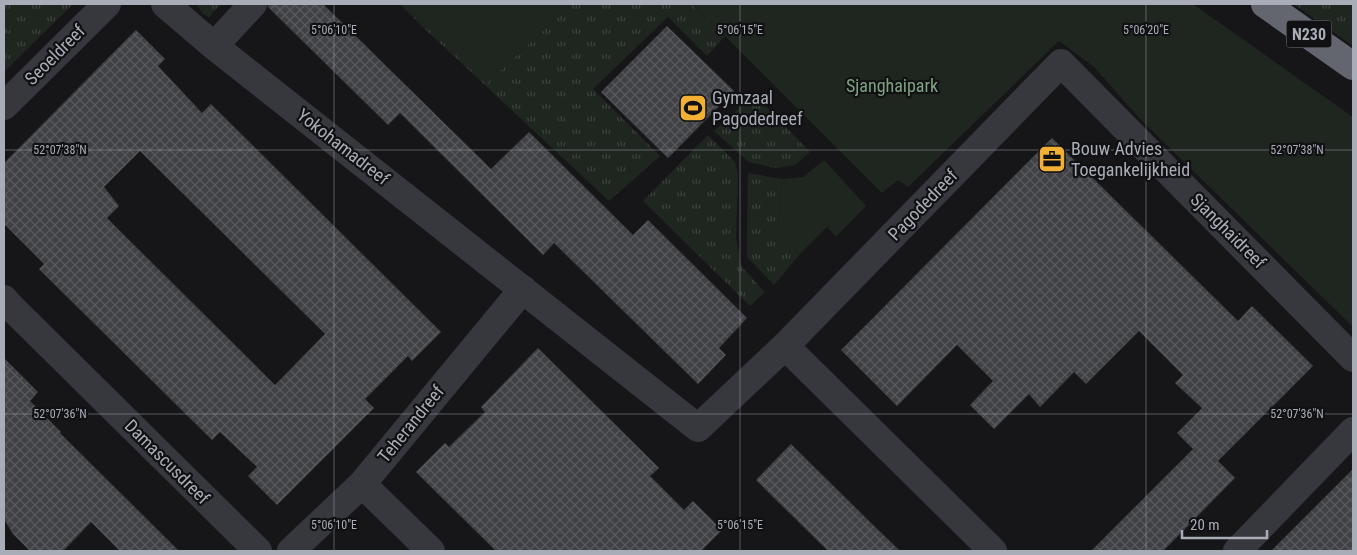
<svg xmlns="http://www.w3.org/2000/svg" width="1357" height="555" font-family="'Roboto Condensed',sans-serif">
  <defs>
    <pattern id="grass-tufts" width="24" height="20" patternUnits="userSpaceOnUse" patternTransform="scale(1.25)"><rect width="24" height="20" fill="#1e261f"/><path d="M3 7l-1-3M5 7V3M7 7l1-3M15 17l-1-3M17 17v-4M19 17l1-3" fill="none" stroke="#3c433d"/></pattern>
    <pattern id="building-cross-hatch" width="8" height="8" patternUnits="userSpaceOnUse" patternTransform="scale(1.25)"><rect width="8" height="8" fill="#404145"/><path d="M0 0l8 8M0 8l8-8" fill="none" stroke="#595a5e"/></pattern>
  </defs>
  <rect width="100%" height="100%" fill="#161618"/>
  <g fill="url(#grass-tufts)">
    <polygon points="4,4 73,4 4,72"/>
    <polygon points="196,4 221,4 209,17 203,14"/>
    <polygon points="400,4 691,4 725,36 707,56 668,17 593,89 660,156 609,201 428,32"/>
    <polygon points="1294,4 1351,4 1353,6 1353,46"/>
    <polygon points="754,94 810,152 795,165 776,168 749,162 714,131"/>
    <polygon points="708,135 735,162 738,174 736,238 741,266 765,292 750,306 643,201"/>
    <polygon points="748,173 782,179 778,229 799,255 774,285 747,257"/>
  </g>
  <g fill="#1e261f">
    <polygon points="404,4 572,4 486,84"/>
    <polygon points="691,4 1193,4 1353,117 1353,327 1140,119 1094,67 1059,41 908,187 898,180 882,193 725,36"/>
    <polygon points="824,160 866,206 836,237 827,227 799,255 778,229 782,179 803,177"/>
  </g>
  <g fill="url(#building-cross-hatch)" stroke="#303034" fill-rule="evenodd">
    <polygon points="268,4 323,4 491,169 529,132 633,235 648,220 747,318 719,348 726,355 698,384 554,243 543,255 400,113 388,125 268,7"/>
    <polygon points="667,26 734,91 668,158 601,92"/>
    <path d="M136 30 165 59 158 66 202 113 211 104 441 332 412 361 408 356 365 399 374 408 277 505 248 476 257 467 220 432 212 440 39 269 44 264 4 224V163ZM140 151 325 334 275 385 107 218 119 206 104 187Z"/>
    <polygon points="1052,138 1238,321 1252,306 1313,366 1218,461 1235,478 1163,551 1091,551 1193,449 1177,433 1202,408 1175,383 1183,375 1139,331 1086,384 1074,372 1040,407 1029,394 994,429 970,405 993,381 957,345 897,406 841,350"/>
    <polygon points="538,348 659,468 650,476 684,510 693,501 722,530 701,551 496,551 416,472 445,443 449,447 485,412 481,407"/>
    <polygon points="4,358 38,392 30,401 61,432 60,433 179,551 120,551 91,522 63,551 30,551 13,534 4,519"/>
    <polygon points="791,444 870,522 900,551 828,551 756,480"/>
    <polygon points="1353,469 1353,551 1271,551"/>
  </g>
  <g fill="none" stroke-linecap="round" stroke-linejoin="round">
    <g stroke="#37383d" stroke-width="28">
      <polyline points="165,4 214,46 698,428 785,346 1061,63 1353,358"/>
      <polyline points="214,46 253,4"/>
      <polyline points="4,106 107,4"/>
      <polyline points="4,299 13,309 258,551"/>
      <polyline points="785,346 993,551"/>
      <polyline points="362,484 431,551"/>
      <polyline points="291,551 362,484 523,289"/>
      <polyline points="1237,551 1353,431"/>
    </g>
    <polyline stroke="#63666e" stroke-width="28" points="1265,4 1353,66"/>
  </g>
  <path fill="none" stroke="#a8adb8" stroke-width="1" stroke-opacity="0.45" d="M334 4V551M740 4V551M1146 4V551M4 150H1353M4 414H1353"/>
  <defs>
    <g id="stadium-square" transform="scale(1.4375)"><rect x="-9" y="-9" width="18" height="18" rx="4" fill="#f2b134" stroke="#111113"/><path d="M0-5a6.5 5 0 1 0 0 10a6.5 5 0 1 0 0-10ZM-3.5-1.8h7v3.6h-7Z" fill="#111"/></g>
    <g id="office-square" transform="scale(1.4375)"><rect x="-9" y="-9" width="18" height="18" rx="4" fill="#f2b134" stroke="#111113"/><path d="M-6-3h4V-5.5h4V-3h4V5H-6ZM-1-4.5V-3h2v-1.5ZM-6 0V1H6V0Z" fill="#111"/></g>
  </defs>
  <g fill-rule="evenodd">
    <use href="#stadium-square" x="693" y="108"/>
    <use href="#office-square" x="1052" y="159"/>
  </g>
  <g text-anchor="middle" stroke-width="4.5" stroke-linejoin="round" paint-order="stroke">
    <rect fill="#111113" stroke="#7b7e86" stroke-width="1" x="1286.5" y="20.5" width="45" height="27" rx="4"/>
    <g font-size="16" font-weight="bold" fill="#a8adb8">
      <text x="1309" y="40">N230</text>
    </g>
    <g font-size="18" fill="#a8adb8" stroke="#111113">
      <text transform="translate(55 55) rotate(-45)" y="6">Seoeldreef</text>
      <text transform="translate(343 147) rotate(38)" y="6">Yokohamadreef</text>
      <text transform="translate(923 205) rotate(-46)" y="6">Pagodedreef</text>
      <text transform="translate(1228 231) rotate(45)" y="6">Sjanghaidreef</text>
      <text transform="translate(411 424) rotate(-51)" y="6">Teherandreef</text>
      <text transform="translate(167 462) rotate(45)" y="6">Damascusdreef</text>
    </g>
    <g font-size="18" fill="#7fa381" stroke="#111113">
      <text x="892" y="92">Sjanghaipark</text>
    </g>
    <g font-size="18" fill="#a8adb8" stroke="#111113" text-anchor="start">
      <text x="712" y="104">Gymzaal<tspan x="712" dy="21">Pagodedreef</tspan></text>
      <text x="1071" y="155">Bouw Advies<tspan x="1071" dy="21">Toegankelijkheid</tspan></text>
    </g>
  </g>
  <g font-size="12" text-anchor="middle" fill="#a8adb8" stroke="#111113" stroke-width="4.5" stroke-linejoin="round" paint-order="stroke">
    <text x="334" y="34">5°06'10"E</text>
    <text x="740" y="34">5°06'15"E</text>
    <text x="1146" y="34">5°06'20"E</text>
    <text x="60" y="154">52°07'38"N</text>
    <text x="1297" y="154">52°07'38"N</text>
    <text x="60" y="418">52°07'36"N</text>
    <text x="1297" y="418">52°07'36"N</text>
    <text x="334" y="529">5°06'10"E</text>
    <text x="740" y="529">5°06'15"E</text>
  </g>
  <rect width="1357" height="555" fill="none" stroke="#a8adb8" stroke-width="10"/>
  <path d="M1182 530v8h85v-8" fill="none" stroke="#a8adb8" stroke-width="2.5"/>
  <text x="1190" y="530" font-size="15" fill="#a8adb8" stroke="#111113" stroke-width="4" paint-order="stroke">20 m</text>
</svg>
